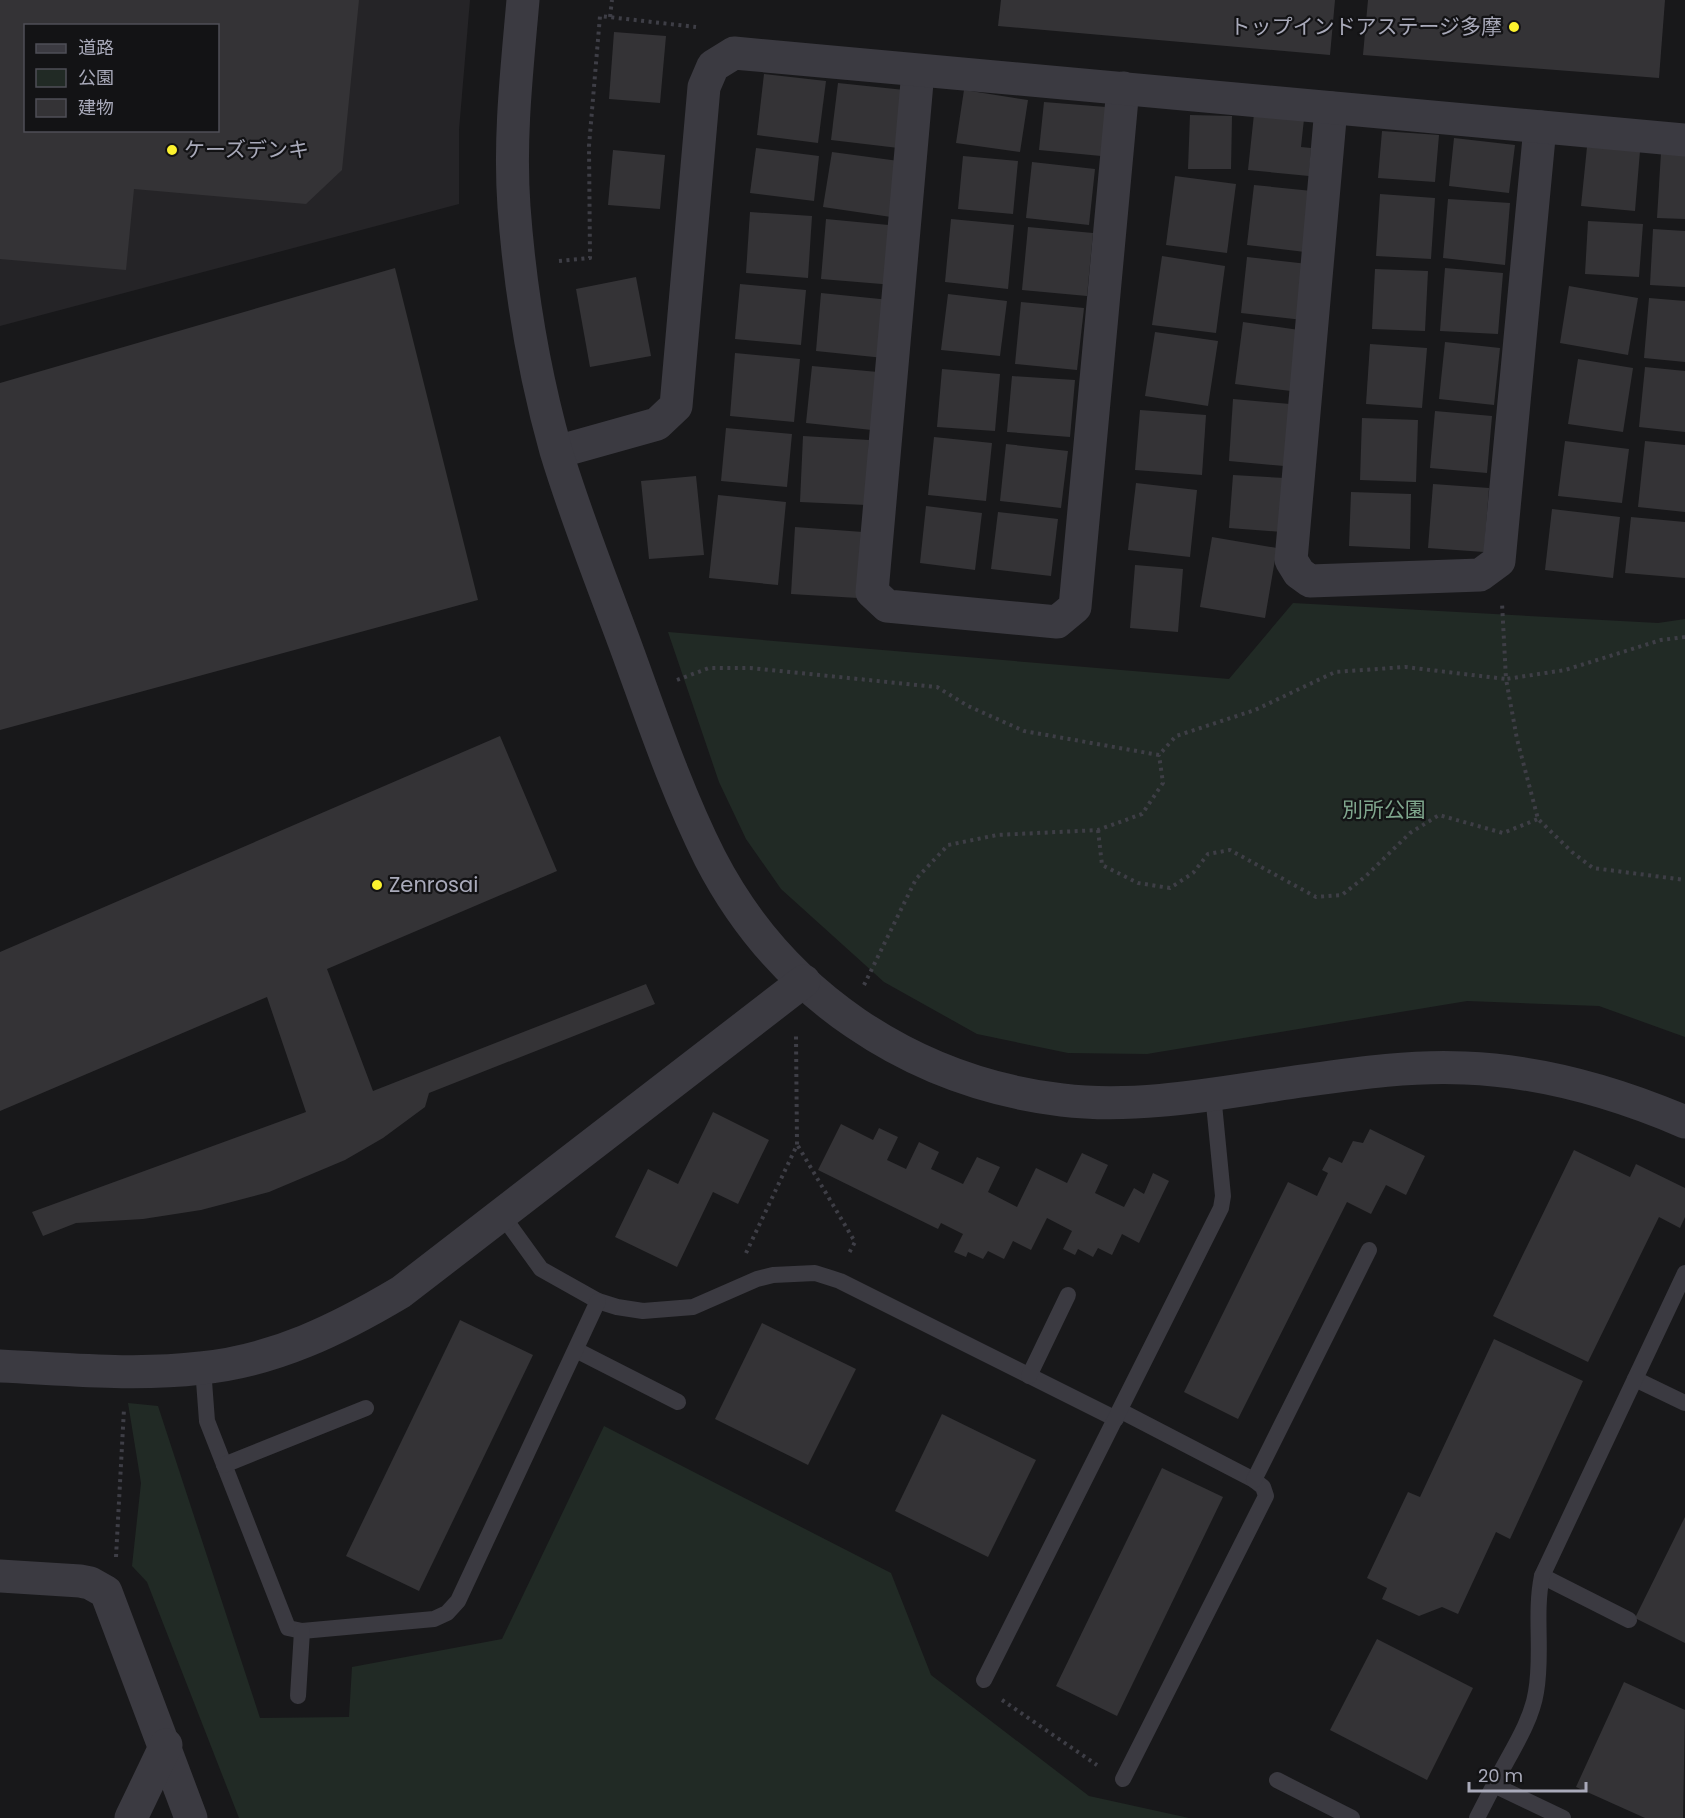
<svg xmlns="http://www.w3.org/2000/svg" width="1685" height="1818" font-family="Poppins,'Noto Sans JP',sans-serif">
  <rect width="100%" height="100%" fill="#18181a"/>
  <path fill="#252427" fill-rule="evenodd" d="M0 0H470L459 130V204L0 326ZM26 26H218V130H26Z"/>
  <g fill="#212a25">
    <polygon points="1293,603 1658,623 1685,619 1685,1037 1599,1006 1467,1001 1147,1054 1068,1053 977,1034 884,982 781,889 746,839 719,782 668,632 1229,679"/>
    <polygon points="128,1403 158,1406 260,1718 349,1717 352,1667 502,1639 604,1426 891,1573 931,1675 1089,1796 1189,1818 239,1818 147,1582 132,1566 141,1483"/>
  </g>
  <g fill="#343336" fill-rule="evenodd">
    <path d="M0 0H359L342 170 306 204 134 189 126 270 0 259ZM26 26H218V130H26Z"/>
    <polygon points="1001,0 1335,0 1330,55 998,26"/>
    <polygon points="1368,0 1665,0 1659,78 1363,55"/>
    <polygon points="614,32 666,36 660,103 609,99"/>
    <polygon points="764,74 826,81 818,143 757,135"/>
    <polygon points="838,83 914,91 907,149 831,140"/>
    <polygon points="964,90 1028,100 1020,152 956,143"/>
    <polygon points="1044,102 1106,107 1101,156 1039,150"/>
    <polygon points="1254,114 1304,119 1301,147 1311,148 1309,176 1248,170"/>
    <polygon points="1190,115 1232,116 1231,169 1188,169"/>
    <polygon points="1382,131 1439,135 1435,182 1378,178"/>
    <polygon points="1454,138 1515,145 1509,193 1449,186"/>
    <polygon points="1587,147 1640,151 1635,211 1581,206"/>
    <polygon points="756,148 819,156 814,201 750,193"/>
    <polygon points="613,150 665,155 660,209 608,205"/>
    <polygon points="832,152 906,162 898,218 823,207"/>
    <polygon points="1661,153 1685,155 1685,219 1657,218"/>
    <polygon points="963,156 1018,161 1013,214 958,209"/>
    <polygon points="1032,162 1095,169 1089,225 1026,218"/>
    <polygon points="1175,176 1236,184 1227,253 1166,245"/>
    <polygon points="1254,185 1312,191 1305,252 1247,245"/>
    <polygon points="1380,194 1435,198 1431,259 1376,256"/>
    <polygon points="1448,199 1510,203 1505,265 1443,258"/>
    <polygon points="750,212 812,216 808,278 746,273"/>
    <polygon points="826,219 899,226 894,285 821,279"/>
    <polygon points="951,219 1014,225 1008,289 945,282"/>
    <polygon points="1588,221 1643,224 1639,277 1585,274"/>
    <polygon points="1028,227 1093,233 1087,296 1022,290"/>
    <polygon points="1653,229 1685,231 1685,287 1650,285"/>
    <polygon points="1162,256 1225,266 1216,333 1152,325"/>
    <polygon points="1247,257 1308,264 1303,320 1241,313"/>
    <polygon points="395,268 478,600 0,730 0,383"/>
    <polygon points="1445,268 1503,273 1498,334 1440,331"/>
    <polygon points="1375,269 1428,271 1425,331 1372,329"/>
    <polygon points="636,277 651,356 590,367 576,289"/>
    <polygon points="740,284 806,290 801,345 735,339"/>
    <polygon points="1569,286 1638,298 1628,355 1560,343"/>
    <polygon points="821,293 890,300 884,358 816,351"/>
    <polygon points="948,294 1007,301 1000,356 941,350"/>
    <polygon points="1649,298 1685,301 1685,362 1644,358"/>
    <polygon points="1021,302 1084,308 1077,370 1015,364"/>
    <polygon points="1243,322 1299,330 1291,391 1235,384"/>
    <polygon points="1155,332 1218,341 1208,406 1145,396"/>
    <polygon points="1445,342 1500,348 1494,405 1439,399"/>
    <polygon points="1370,344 1427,348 1422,408 1366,404"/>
    <polygon points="735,353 800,359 794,422 730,416"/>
    <polygon points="1578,359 1633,368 1623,432 1568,424"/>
    <polygon points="812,366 878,372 872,430 806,423"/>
    <polygon points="1645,367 1685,371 1685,432 1639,427"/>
    <polygon points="942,369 1000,374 995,431 937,427"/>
    <polygon points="1012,376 1075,380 1070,437 1007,432"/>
    <polygon points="1233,399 1290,404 1284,466 1229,461"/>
    <polygon points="1140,410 1206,415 1202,475 1135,470"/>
    <polygon points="1435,411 1492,416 1487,473 1430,468"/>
    <polygon points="1362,418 1418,420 1416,482 1360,480"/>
    <polygon points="726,428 792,434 787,487 721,481"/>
    <polygon points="803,436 869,440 866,505 800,502"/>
    <polygon points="934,437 992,443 986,501 928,495"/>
    <polygon points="1565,441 1629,449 1622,503 1558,496"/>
    <polygon points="1645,441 1685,445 1685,512 1638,507"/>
    <polygon points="1006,444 1068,451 1061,508 1000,501"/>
    <polygon points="1233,475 1285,478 1282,532 1229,528"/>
    <polygon points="696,476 704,555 649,559 641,481"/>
    <polygon points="1136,483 1197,490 1190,557 1128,550"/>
    <polygon points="1433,484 1489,488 1484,552 1428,548"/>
    <polygon points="1351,492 1411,494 1410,549 1349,546"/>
    <polygon points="718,495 786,502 778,585 709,578"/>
    <polygon points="926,506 982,513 975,570 920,563"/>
    <polygon points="1552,509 1620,517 1613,578 1545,570"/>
    <polygon points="998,512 1058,519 1051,576 991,569"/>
    <polygon points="1631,517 1685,522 1685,578 1625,573"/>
    <polygon points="795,527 863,532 858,598 791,594"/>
    <polygon points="1212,537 1277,548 1265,618 1200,607"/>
    <polygon points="1135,565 1183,569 1178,632 1130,628"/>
    <polygon points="500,736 557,871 327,969 373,1091 646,984 655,1004 429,1093 425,1107 383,1138 345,1160 269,1192 201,1210 143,1219 76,1223 43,1236 32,1212 306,1112 267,997 0,1111 0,952"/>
    <polygon points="713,1112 769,1140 738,1204 713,1192 677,1267 615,1237 648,1169 678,1184"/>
    <polygon points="841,1124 873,1140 879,1128 898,1137 887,1160 906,1169 919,1142 939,1152 931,1169 963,1184 977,1157 1000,1167 988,1192 1017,1207 1036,1168 1067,1183 1082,1153 1108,1165 1095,1193 1124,1207 1134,1188 1144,1194 1153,1173 1169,1181 1139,1243 1122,1234 1112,1255 1098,1248 1093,1257 1078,1249 1075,1255 1063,1249 1072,1231 1047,1218 1031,1250 1013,1241 1004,1259 988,1251 983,1259 968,1252 966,1257 954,1252 963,1234 941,1223 938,1229 818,1170"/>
    <polygon points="1370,1129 1425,1156 1406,1195 1386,1185 1371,1214 1347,1202 1238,1419 1184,1392 1288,1182 1317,1196 1328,1173 1322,1170 1329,1157 1342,1163 1353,1141 1363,1143"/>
    <polygon points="1574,1150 1630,1177 1636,1164 1685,1188 1685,1217 1680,1228 1659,1217 1588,1362 1493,1316"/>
    <polygon points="460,1320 533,1355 419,1591 346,1556"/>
    <polygon points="762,1323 856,1369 808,1465 715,1419"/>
    <polygon points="1494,1339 1583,1381 1510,1539 1496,1532 1458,1614 1442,1607 1419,1616 1382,1599 1387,1588 1367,1578 1408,1492 1420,1497"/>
    <polygon points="942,1414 1036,1460 988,1557 895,1511"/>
    <polygon points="1162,1468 1223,1497 1117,1716 1056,1686"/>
    <polygon points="1685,1517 1685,1643 1635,1618"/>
    <polygon points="1377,1639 1473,1688 1427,1780 1330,1730"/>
    <polygon points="1624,1682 1685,1710 1683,1818 1645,1818 1576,1787"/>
  </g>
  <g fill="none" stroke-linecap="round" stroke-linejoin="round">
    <g stroke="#3e3e46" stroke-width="4" stroke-dasharray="3 4.5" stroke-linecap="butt">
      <polyline points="610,17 612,0"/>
      <polyline points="559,261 590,258 589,146 600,16 696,27"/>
      <polyline points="1685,637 1661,640 1565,670 1506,679 1517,739 1538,819 1572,852 1593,868 1685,880"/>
      <polyline points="677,680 709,668 750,668 937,687 968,706 1024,731 1159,755 1176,736 1255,710 1335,672 1405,667 1506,679 1502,603"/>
      <polyline points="1098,830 1102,865 1138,883 1170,888 1193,873 1208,854 1230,850 1316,897 1342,895 1366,876 1410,833 1439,815 1503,833 1538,819"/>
      <polyline points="864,985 916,879 948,845 997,835 1098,830 1142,814 1163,783 1159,755"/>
      <polyline points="798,1146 855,1242 849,1253"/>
      <polyline points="746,1253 797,1145 796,1035"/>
      <polyline points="116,1557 124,1409"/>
      <polyline points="1002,1700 1097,1765"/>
    </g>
    <g stroke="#3b3a41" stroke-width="16">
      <polyline points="502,1215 541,1269 598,1301 617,1307 643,1311 693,1307 757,1279 773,1275 815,1273 840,1281 1116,1419"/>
      <polyline points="576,1350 678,1402"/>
      <polyline points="203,1368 207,1421 288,1628 302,1631 434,1619 447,1613 458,1601 598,1301"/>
      <polyline points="1029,1376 1068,1295"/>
      <polyline points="1635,1379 1685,1403"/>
      <polyline points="1121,1411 1254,1480 1263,1487 1266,1496 1123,1779"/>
      <polyline points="224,1465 366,1408"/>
      <polyline points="1254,1480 1369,1250"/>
      <polyline points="1542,1576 1629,1620"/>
      <polyline points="984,1680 1221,1208 1223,1196 1213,1094"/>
      <polyline points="298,1696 302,1631"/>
      <polyline points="1277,1780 1352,1818"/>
      <path d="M1494 1785C1508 1756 1531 1724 1536 1692 1543 1654 1534 1614 1542 1576L1685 1273"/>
      <polyline points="1477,1818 1494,1785 1563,1818"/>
    </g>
    <g stroke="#3b3a41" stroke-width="33">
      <polyline points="918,71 872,592 887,606 1057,622 1075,607 1123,88"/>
      <polyline points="1331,108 1291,560 1299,573 1310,581 1480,575 1499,561 1540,127"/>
      <polyline points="557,452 657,424 676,406 704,87 713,66 734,53 1685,140"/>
      <polyline points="0,1576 80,1581 90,1583 106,1592 191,1818"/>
      <polyline points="131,1818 166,1745"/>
    </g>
    <g stroke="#3b3a41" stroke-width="33">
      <path d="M523 0C517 69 509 138 514 207 520 288 534 373 556 451 576 517 602 582 626 647 652 718 676 790 710 858 780 994 911 1082 1062 1100 1137 1109 1214 1094 1288 1083 1346 1075 1407 1065 1465 1068 1542 1071 1615 1092 1685 1122"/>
      <path d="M0 1366C67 1369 135 1376 201 1368 274 1361 339 1329 401 1292L804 981"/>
    </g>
  </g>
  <g fill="#fcf22e" stroke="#131315" stroke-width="2">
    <circle cx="1514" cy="27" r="6"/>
    <circle cx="172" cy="150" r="6"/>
    <circle cx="377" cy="885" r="6"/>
  </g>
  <g text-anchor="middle" stroke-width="4.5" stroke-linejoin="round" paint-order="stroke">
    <g font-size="21" fill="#a9aaba" stroke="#131315" text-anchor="start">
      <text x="1502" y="34" text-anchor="end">トップインドアステージ多摩</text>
      <text x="184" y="157">ケーズデンキ</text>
      <text x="389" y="892">Zenrosai</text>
    </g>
    <g font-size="21" fill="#7fa68d" stroke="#131315">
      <text x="1384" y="817">別所公園</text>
    </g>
  </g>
  <rect x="24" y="24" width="195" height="108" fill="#131315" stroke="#4f4f57" stroke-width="1.5"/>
  <rect x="36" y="44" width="30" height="9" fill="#3b3a41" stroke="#4f4f57" stroke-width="1.5"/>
  <text x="78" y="54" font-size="18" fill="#a9aaba">道路</text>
  <rect x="36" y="69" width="30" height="18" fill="#212a25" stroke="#4f4f57" stroke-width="1.5"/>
  <text x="78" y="84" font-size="18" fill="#a9aaba">公園</text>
  <rect x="36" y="99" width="30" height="18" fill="#343336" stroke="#4f4f57" stroke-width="1.5"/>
  <text x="78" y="114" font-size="18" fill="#a9aaba">建物</text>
  <path d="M1469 1782v9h117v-9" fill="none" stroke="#a9aaba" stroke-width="3"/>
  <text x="1478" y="1782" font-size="18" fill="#a9aaba" stroke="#131315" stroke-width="4.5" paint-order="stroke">20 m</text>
</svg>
